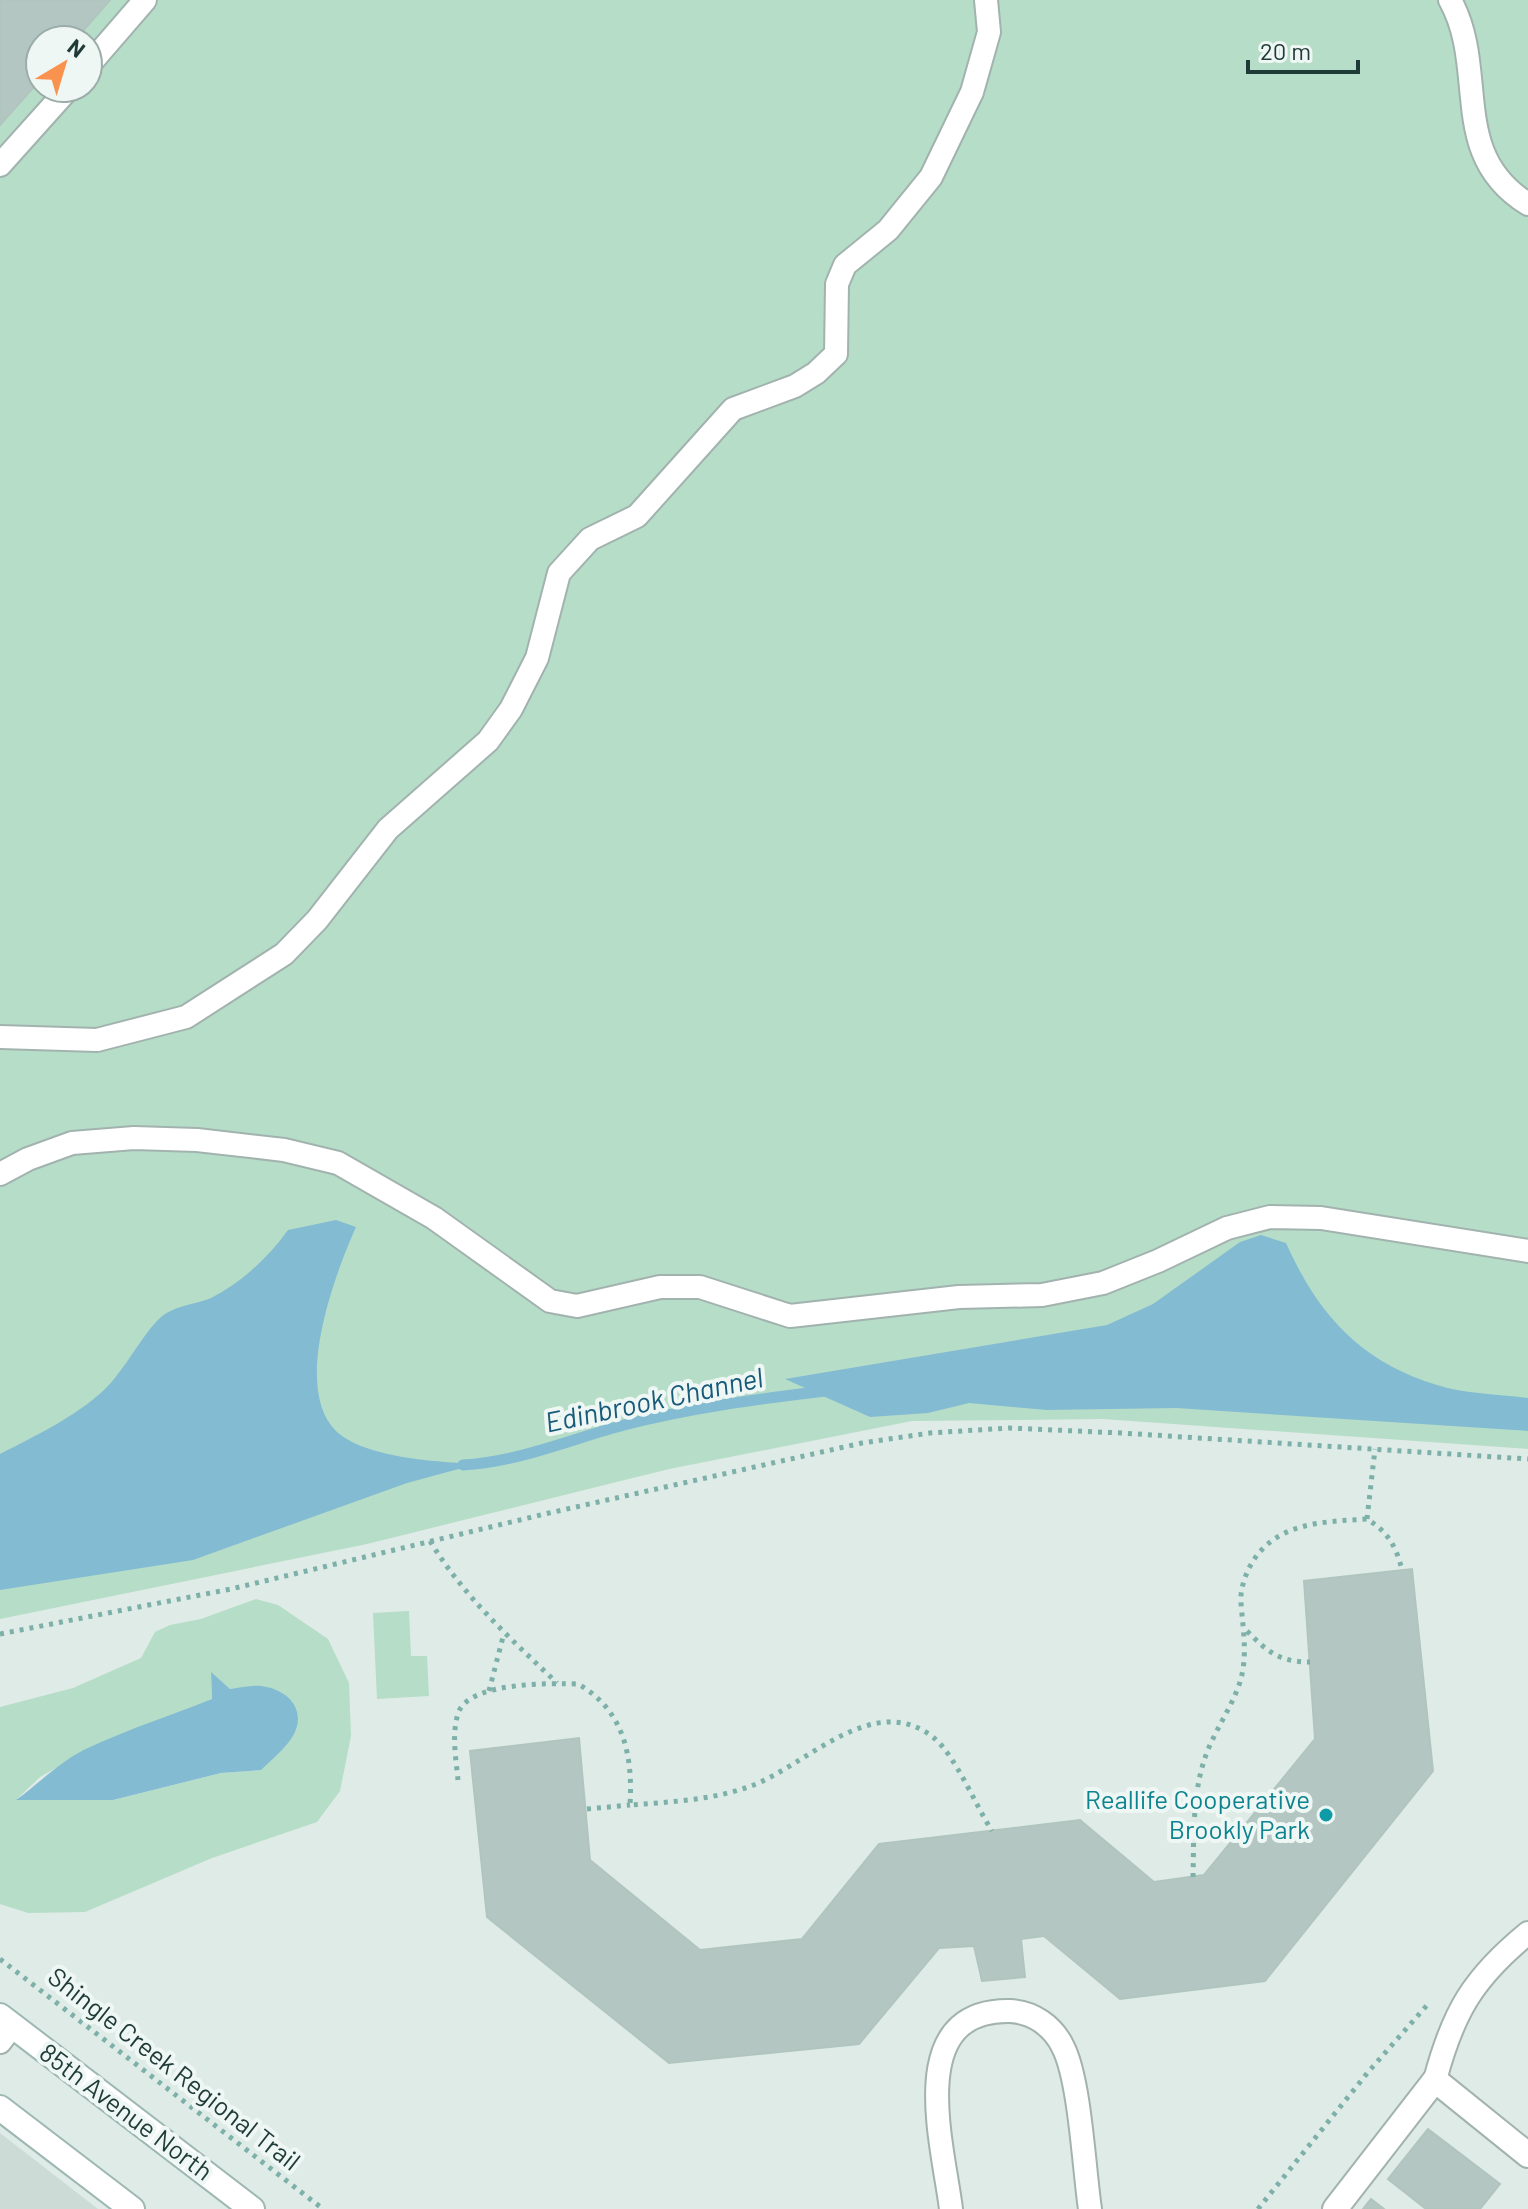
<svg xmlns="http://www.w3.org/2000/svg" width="1528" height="2209" font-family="Barlow,sans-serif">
  <rect width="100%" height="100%" fill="#dfebe7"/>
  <polygon fill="#cddbd6" points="0,2133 98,2209 0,2209"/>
  <g fill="#b6ddc7" fill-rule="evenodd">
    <path d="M0 0H1528V1449L1103 1419 912 1421 669 1469 367 1544 0 1619ZM40 40H88V88H40Z"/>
    <path d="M256 1599 278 1605 328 1639 349 1683 351 1736 340 1791 317 1822 212 1858 85 1912 28 1913 0 1904V1707L73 1688 141 1658 155 1632 170 1625 201 1619ZM211 1673 230 1689 260 1686 261 1770 221 1773 113 1800 17 1799 40 1777 54 1769 212 1699Z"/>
    <polygon points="409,1611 411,1656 427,1656 429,1696 377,1699 373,1613"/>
  </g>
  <g fill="#83bbd3">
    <path d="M336 1220 356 1227C335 1274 292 1388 336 1431 364 1458 439 1462 477 1464L407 1483 193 1560 0 1590V1454C35 1436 75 1417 104 1390 125 1370 141 1336 160 1318 174 1305 195 1305 211 1298 242 1282 268 1258 288 1230Z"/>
    <path d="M1261 1235 1286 1243C1318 1314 1359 1361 1437 1385 1465 1394 1499 1394 1528 1398V1431L1176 1408 1047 1410 969 1403 928 1413 870 1417 785 1379 1107 1325 1153 1304 1240 1242Z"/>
    <path d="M211 1672 230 1689C240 1688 251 1685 261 1686 293 1690 310 1716 288 1743 280 1753 270 1761 261 1770L221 1773 113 1800H16C41 1782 61 1760 90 1747 129 1729 172 1715 212 1699Z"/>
  </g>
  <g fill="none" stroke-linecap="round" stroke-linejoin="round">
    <path stroke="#83bbd3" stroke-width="11" d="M463 1465C518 1462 571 1439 624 1425 690 1408 758 1399 825 1391"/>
  </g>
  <g fill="#b4c6c1" stroke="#b1c5bf" stroke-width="2">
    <polygon points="0,0 110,0 75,40 40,40 40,80 0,125"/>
    <polygon points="1412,1569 1433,1771 1265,1981 1120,1999 1044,1936 1021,1939 1025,1977 982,1981 974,1946 939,1948 859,2044 669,2063 487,1917 470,1751 579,1738 590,1860 700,1950 802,1939 879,1844 1080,1820 1154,1882 1204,1875 1315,1739 1304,1581"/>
    <polygon points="1428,2129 1500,2184 1480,2209 1426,2209 1388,2179"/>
    <polygon points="1371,2199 1384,2209 1363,2209"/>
  </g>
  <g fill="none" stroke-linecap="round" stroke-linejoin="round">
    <g stroke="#a2b3af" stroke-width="26">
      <g id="lane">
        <path d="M1450 0C1489 70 1447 154 1528 204"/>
        <polyline points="88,66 145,0"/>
        <polyline points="0,165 69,88"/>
        <polyline points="0,1037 97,1040 186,1017 284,954 317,920 388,829 488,741 511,709 537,658 559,573 590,539 637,516 733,409 795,386 816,373 836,354 837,284 845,265 888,230 931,177 972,92 989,32 986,0"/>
        <polyline points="0,1174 28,1159 72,1143 134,1138 197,1140 284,1150 338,1163 434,1218 550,1301 577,1306 660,1287 700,1287 790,1316 959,1297 1042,1295 1103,1283 1158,1261 1227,1228 1270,1217 1321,1218 1528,1251"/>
        <polyline points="0,2042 13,2025"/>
        <path d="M1435 2080C1453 2012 1473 1978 1528 1933"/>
        <path d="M951 2209C943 2144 903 2009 1010 2011 1033 2012 1053 2026 1063 2047 1080 2080 1084 2169 1090 2209"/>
      </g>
    </g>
    <g stroke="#a2b3af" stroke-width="28">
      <polyline id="street" points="1335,2209 1435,2080 1528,2155"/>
    </g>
    <g stroke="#9db7b2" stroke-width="28">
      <g id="secondary">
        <polyline points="0,2016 252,2209"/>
        <polyline points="0,2108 132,2209"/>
      </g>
    </g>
    <g stroke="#7db0a8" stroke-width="5" stroke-dasharray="4 6" stroke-linecap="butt">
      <polyline points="1367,1519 1375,1449"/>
      <path d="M430 1541C464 1597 510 1638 557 1683"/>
      <path d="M1247 1631C1268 1652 1279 1662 1310 1662"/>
      <polyline points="0,1634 231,1589 549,1513 862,1443 930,1433 1009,1428 1121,1433 1528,1459"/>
      <polyline points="489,1691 504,1633"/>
      <path d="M458 1780C456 1759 451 1732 459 1711 472 1682 550 1683 578 1684 624 1710 633 1756 630 1805 669 1802 713 1800 751 1786 806 1766 874 1689 934 1738 955 1755 976 1806 992 1831"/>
      <polyline points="587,1809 630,1805"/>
      <path d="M1193 1877C1194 1837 1192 1793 1206 1755 1215 1730 1232 1707 1240 1682 1248 1656 1243 1630 1241 1603 1240 1591 1244 1579 1249 1568 1273 1522 1321 1522 1367 1519 1388 1532 1396 1546 1402 1570"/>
      <polyline points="0,1959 323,2209"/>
      <polyline points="1258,2209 1369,2071 1428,2004"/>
    </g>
    <use href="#lane" stroke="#fff" stroke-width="22"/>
    <use href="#street" stroke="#fff" stroke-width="24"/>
    <use href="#secondary" stroke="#fff" stroke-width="24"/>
  </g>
  <circle fill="#0f9aa8" stroke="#eff7f4" stroke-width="3" cx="1326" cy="1815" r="8"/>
  <g text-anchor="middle" stroke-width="8" stroke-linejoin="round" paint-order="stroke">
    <g font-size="26" fill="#0d838f" stroke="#eff7f4" text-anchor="end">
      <text x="1310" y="1809">Reallife Cooperative<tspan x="1310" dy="30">Brookly Park</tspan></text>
    </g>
    <g font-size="26" fill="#1f3b38" stroke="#eff7f4">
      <text transform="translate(174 2069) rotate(38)" y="9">Shingle Creek Regional Trail</text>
      <text transform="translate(126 2112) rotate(37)" y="9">85th Avenue North</text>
    </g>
    <g font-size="28" font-style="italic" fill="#175a7a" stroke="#eff7f4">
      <text transform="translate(654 1400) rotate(-12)" y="10">Edinbrook Channel</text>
    </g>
  </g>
  <g transform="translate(64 64) rotate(38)"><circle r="38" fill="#eff7f4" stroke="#9caca9" stroke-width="2"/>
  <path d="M0-6L14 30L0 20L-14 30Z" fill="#f9924f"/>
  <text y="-12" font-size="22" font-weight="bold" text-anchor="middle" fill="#1f3b38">N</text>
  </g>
  <path d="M1248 60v12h110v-12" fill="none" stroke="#1f3b38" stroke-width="4"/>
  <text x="1260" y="60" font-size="24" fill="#1f3b38" stroke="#eff7f4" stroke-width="6" paint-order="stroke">20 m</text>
</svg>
